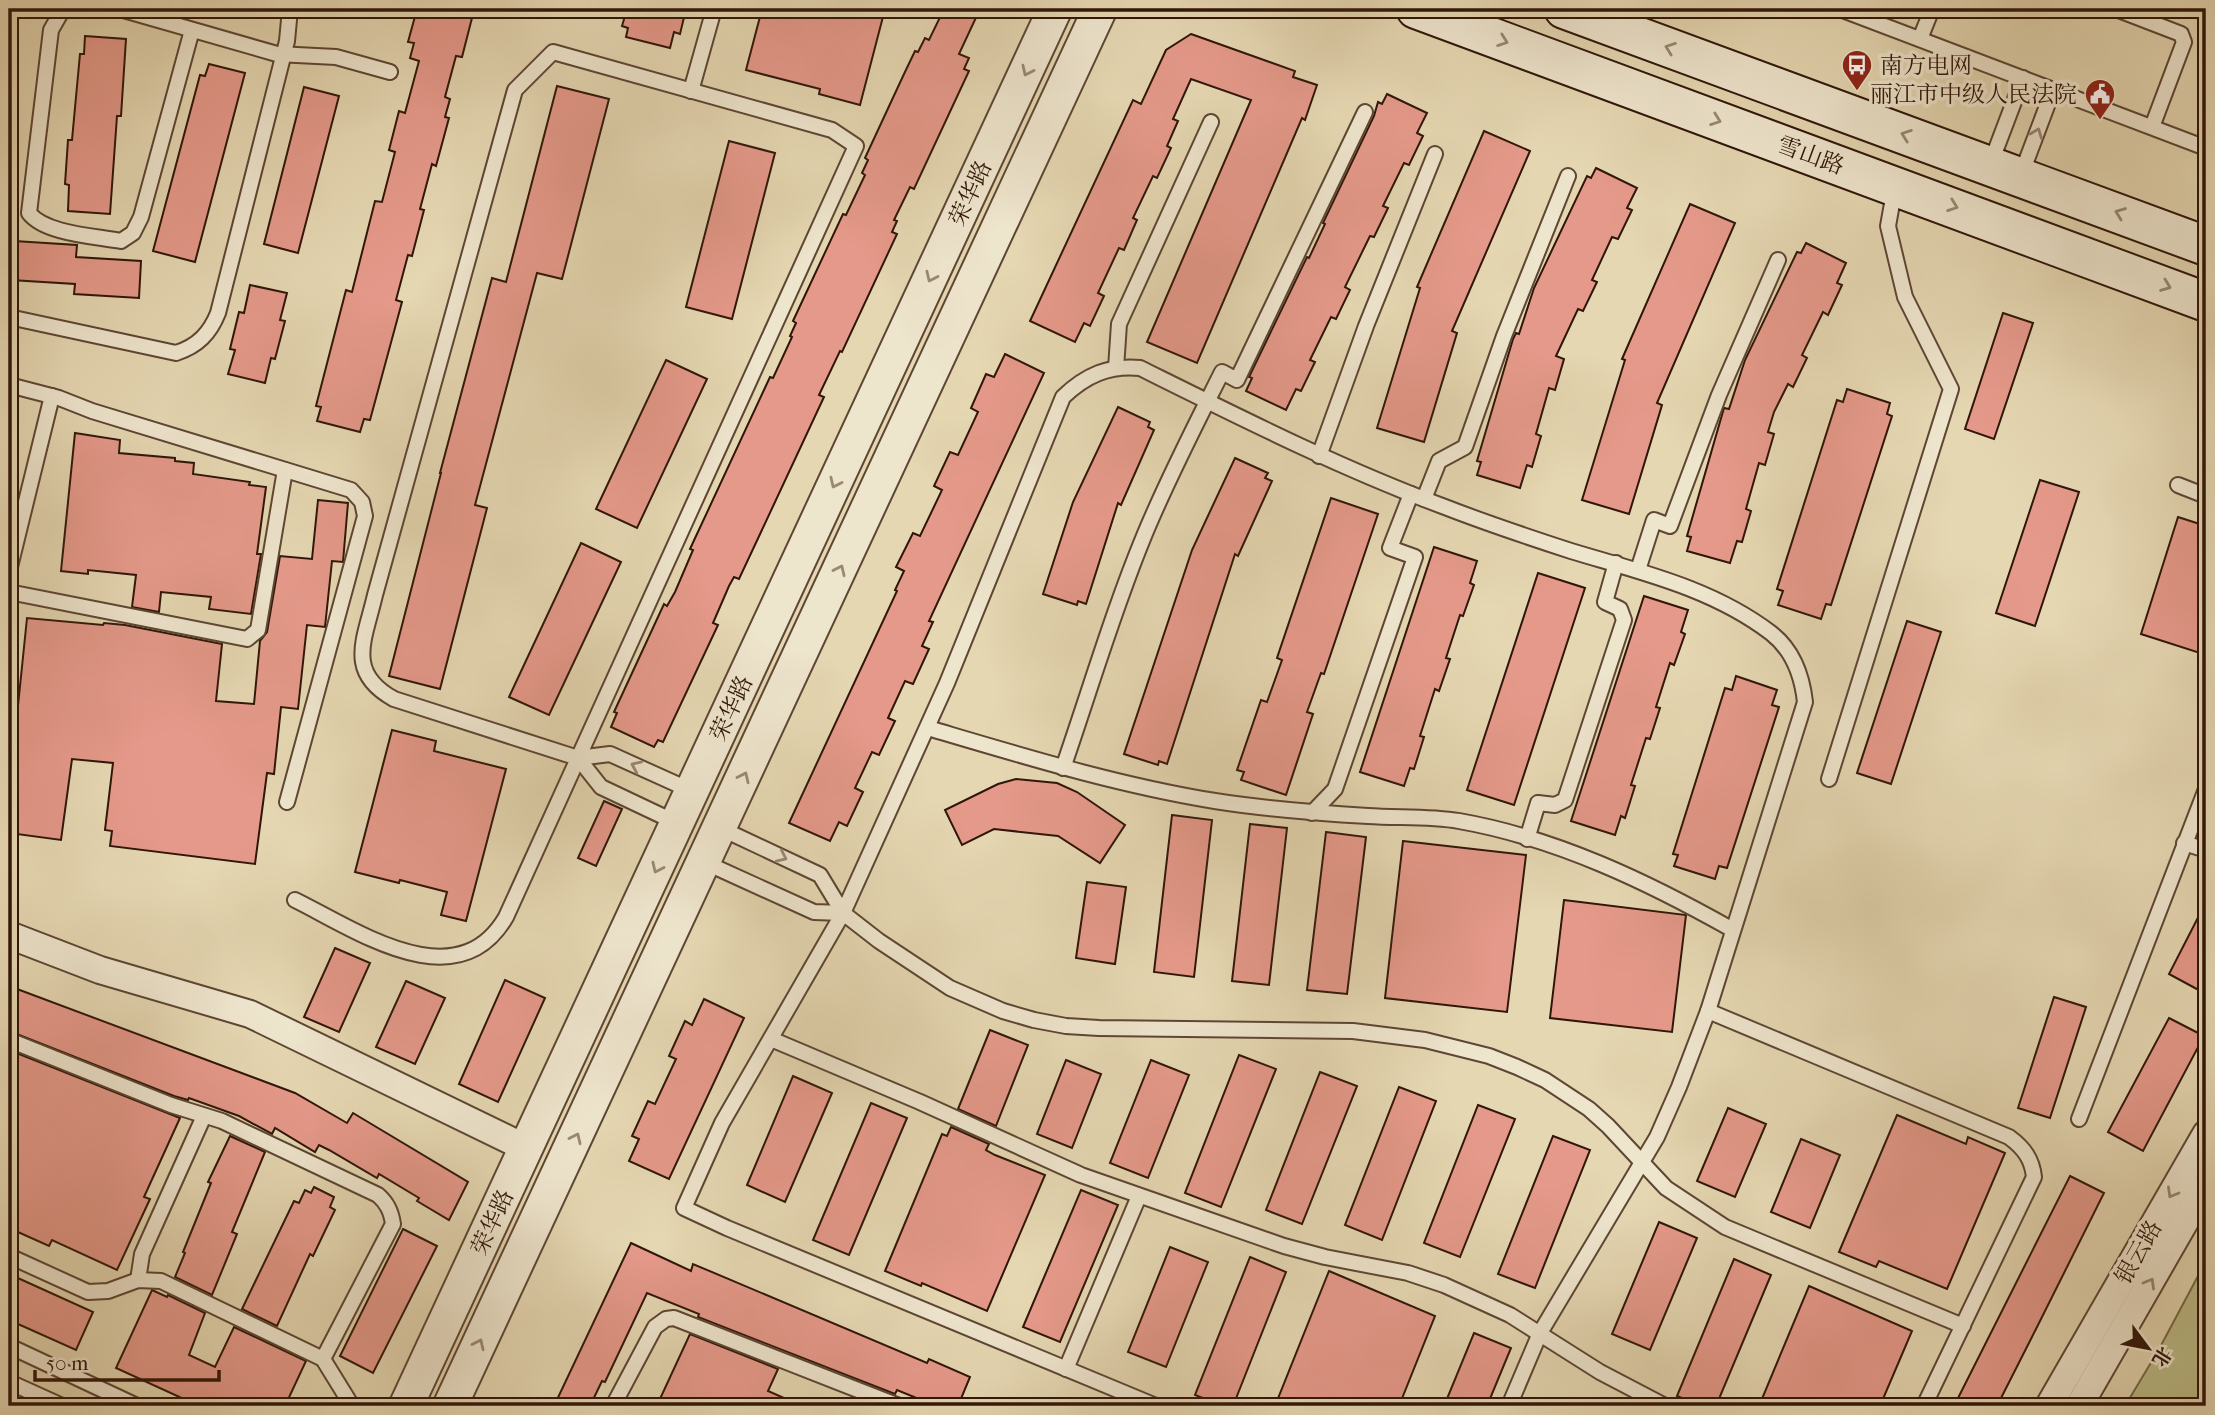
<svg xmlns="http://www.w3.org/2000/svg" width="2215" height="1415" font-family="'IM FELL French Canon','Noto Serif SC',serif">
  <rect width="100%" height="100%" fill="#e5d7b2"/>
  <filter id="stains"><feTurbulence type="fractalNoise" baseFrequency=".00286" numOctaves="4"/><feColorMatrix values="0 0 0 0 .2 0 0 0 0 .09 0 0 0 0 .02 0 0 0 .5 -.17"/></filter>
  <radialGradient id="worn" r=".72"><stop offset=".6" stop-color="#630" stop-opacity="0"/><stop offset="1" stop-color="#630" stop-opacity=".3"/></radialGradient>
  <polygon fill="#bcbc87" stroke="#766948" stroke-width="2" points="2206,1261 2206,1406 2125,1406 2158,1351"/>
  <g fill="#e5998a" stroke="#301609" stroke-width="2">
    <polygon points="417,9 468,9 467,13 473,14 462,57 456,56 445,97 450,99 445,117 449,118 436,166 432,164 420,209 424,210 412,256 408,255 396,300 402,302 370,420 364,419 360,432 317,421 321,407 316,406 346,290 352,292 375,201 382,202 395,152 389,150 399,111 405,113 419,61 410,58 414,43 408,42"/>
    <polygon points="627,9 686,9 680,34 674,32 670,48 626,37 628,28 622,26"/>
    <polygon points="762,9 885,9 860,105 819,94 820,89 746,70"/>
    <polygon points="944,9 980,9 959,54 969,58 964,69 969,71 914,189 910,187 894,220 897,221 892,232 897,234 842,352 840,351 819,395 824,397 761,532 739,579 734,577 729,586 713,623 718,625 663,742 658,740 654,747 611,727 617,713 614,712 664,604 667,606 675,592 693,550 690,549 770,377 773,378 792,337 790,336 796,323 793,321 843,214 846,215 865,175 862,173 868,160 865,158 904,74 915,51 918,52 925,38 929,40"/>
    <polygon points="1191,34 1295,71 1293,77 1317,85 1305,120 1302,118 1197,363 1147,342 1251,100 1191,79 1173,119 1178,121 1167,146 1171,148 1157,178 1153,176 1133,218 1137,220 1124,250 1119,248 1098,293 1104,296 1090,326 1084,323 1075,342 1030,321 1133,100 1141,104 1166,50"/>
    <polygon points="85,36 126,39 121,116 117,116 110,214 68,211 69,185 65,184 68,140 72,140 80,54 84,54"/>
    <polygon points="209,64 245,73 195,262 153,251 200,75 205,76"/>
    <polygon points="557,86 609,99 562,279 537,273 475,505 487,508 440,689 389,676 441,473 440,473 492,278 506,282"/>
    <polygon points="304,87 339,96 298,253 264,244"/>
    <polygon points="1387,94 1427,113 1417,133 1423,136 1409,165 1404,163 1383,206 1388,208 1374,237 1370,236 1345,287 1350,290 1336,319 1331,317 1310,360 1315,362 1301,391 1296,389 1286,410 1246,391 1252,378 1249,377 1307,257 1309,258 1325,224 1323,223 1374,116 1378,102 1382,104"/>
    <polygon points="1484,131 1530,151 1452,331 1457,333 1424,442 1377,428 1420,288 1417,287"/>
    <polygon points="729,141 775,153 732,319 686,307"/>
    <polygon points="1596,168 1637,188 1627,208 1632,210 1618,239 1612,237 1592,280 1597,282 1583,311 1578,309 1556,356 1564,359 1555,390 1549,388 1536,434 1541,436 1532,467 1527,465 1520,488 1477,475 1481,462 1477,461 1513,339 1516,333 1519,334 1534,288 1587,176 1591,178"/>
    <polygon points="1690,204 1735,223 1657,403 1662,405 1629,514 1582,500 1625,360 1622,359"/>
    <polygon points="14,241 77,245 76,257 141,261 139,298 74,294 75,284 11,280 12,275 9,275 9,249 14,249"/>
    <polygon points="1806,243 1846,263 1837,283 1842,285 1828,315 1823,312 1802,355 1807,358 1793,387 1788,384 1774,412 1768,432 1774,434 1765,465 1759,463 1746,509 1751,511 1742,542 1737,541 1730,563 1687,551 1691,537 1687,536 1724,408 1729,409 1745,360 1797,252 1801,253"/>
    <polygon points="250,285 287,293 280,320 285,321 275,359 271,358 265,383 228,374 235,350 230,349 239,312 244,313"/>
    <polygon points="2003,313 2033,323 1994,439 1965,429"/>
    <polygon points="1005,354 1044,373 929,621 933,622 922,646 929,649 913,684 905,681 888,718 895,721 879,755 872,752 855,788 863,792 847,826 839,822 830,841 789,823 897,591 895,590 904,571 896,567 913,533 920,536 942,490 934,486 950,452 958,455 978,412 971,408 986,374 994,377"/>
    <polygon points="666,360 707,379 637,528 596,509"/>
    <polygon points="1847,389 1890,403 1887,414 1892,416 1831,605 1826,604 1821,619 1778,605 1783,591 1777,589 1837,400 1843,402"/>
    <polygon points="1118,407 1150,422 1148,427 1154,430 1121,505 1118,503 1086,604 1078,601 1077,605 1043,594 1073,502"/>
    <polygon points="75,433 120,440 119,453 175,458 175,461 194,463 193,474 250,482 249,485 266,487 257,554 261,554 251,614 209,609 211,597 161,592 159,612 132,607 136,575 88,570 88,574 61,571"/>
    <polygon points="1235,458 1268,473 1265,478 1272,481 1238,556 1235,554 1167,764 1159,761 1158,765 1124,754 1192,550"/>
    <polygon points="2040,480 2079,492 2035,626 1996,613"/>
    <polygon points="1331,498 1378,514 1324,674 1321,673 1307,712 1313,714 1286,795 1241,780 1244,772 1237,770 1261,700 1267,702 1282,660 1277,658"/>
    <polygon points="318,500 348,503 343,562 332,561 325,627 307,625 298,709 281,707 274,774 267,773 255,864 110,846 112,831 105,830 113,763 72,759 61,840 9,833 9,763 12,764 27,618 103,625 104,623 125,625 222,644 216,701 254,704 260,641 267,632 280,556 312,559"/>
    <polygon points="2178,517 2206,526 2206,655 2141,634"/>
    <polygon points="581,543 621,562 549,715 509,697"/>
    <polygon points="1434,547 1477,561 1470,583 1474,585 1463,616 1460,615 1446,658 1450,659 1439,691 1435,689 1420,736 1424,737 1414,769 1410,768 1404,786 1360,772"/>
    <polygon points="1538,573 1585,588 1514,805 1467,790"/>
    <polygon points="1644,596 1688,610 1681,632 1685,634 1674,665 1670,663 1656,707 1660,708 1650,739 1646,738 1631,785 1635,786 1625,818 1621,816 1615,835 1571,821"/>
    <polygon points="1907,621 1941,632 1891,784 1857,773"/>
    <polygon points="1736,676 1777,690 1772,705 1779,707 1727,868 1719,866 1715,879 1674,866 1678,855 1673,854 1725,688 1732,690"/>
    <polygon points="392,730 436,741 434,751 506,769 466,921 441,915 447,892 400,880 399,883 355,872"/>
    <polygon points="1016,779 1057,783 1077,792 1125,825 1100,863 1058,836 994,829 962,845 945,810 998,784"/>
    <polygon points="604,801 622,809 596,866 578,858"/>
    <polygon points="1172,815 1212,820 1194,977 1154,972"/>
    <polygon points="1250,824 1287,828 1269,985 1232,981"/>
    <polygon points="1326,832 1366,837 1347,994 1307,990"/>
    <polygon points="1403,841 1526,855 1507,1012 1385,998"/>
    <polygon points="1087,882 1126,887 1115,964 1076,958"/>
    <polygon points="1564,900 1686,915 1672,1032 1550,1018"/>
    <polygon points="2206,902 2206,994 2169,974"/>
    <polygon points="335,948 370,963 339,1032 304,1017"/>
    <polygon points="505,980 545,998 498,1102 459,1084"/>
    <polygon points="406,981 445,998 415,1064 376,1047"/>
    <polygon points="9,986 295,1093 347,1123 353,1113 468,1182 449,1220 417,1201 419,1198 379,1174 377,1178 329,1150 319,1145 315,1152 275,1128 272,1134 239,1116 189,1098 188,1100 174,1096 9,1031"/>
    <polygon points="2054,997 2086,1007 2050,1118 2018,1108"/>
    <polygon points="704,999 744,1018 669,1179 629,1161 639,1139 632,1136 648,1101 655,1104 676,1059 669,1056 685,1021 692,1025"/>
    <polygon points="2169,1018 2204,1036 2143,1151 2108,1132"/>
    <polygon points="990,1030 1028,1045 996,1126 958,1109"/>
    <polygon points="9,1050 180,1118 144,1197 150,1199 117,1270 52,1240 49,1246 9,1228"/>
    <polygon points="1239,1055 1276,1069 1221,1207 1185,1193"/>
    <polygon points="1066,1060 1101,1074 1072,1148 1037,1134"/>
    <polygon points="1151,1060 1189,1075 1148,1178 1110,1163"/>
    <polygon points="1320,1072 1357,1086 1302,1224 1266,1210"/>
    <polygon points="793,1076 832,1093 785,1202 747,1185"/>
    <polygon points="1399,1087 1436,1101 1382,1240 1345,1225"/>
    <polygon points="871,1103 907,1118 849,1255 813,1240"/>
    <polygon points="1478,1105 1515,1119 1460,1257 1424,1243"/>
    <polygon points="1728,1108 1766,1124 1735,1197 1697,1181"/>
    <polygon points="1897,1115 1966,1144 1968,1137 2005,1153 1947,1289 1879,1261 1876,1267 1839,1252"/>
    <polygon points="951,1127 989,1144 986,1150 995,1155 1045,1175 987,1311 922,1283 921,1286 885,1271 942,1134 947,1136"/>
    <polygon points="230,1136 265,1152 232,1232 237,1234 212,1295 175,1277 185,1253 183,1252 211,1183 208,1182"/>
    <polygon points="1553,1136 1590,1150 1535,1288 1498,1274"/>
    <polygon points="1801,1139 1840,1155 1810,1228 1771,1212"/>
    <polygon points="2070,1176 2104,1193 2036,1329 1997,1406 1954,1406"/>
    <polygon points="314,1187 334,1197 330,1207 335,1210 313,1256 310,1254 277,1326 242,1309 294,1201 299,1203 305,1190 311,1193"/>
    <polygon points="1081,1190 1118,1205 1060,1342 1023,1327"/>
    <polygon points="1659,1222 1697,1238 1650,1350 1612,1334"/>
    <polygon points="403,1229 437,1246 373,1373 340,1356"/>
    <polygon points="631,1243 691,1271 693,1264 927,1363 929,1359 970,1377 958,1406 936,1406 897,1390 895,1394 698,1317 699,1314 647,1293 605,1382 602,1381 590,1406 554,1406"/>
    <polygon points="1170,1247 1208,1262 1166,1367 1128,1352"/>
    <polygon points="1250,1257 1286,1272 1233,1406 1223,1406 1195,1395"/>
    <polygon points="1734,1259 1771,1275 1716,1406 1701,1406 1677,1396"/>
    <polygon points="1329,1271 1435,1316 1399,1406 1275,1406"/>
    <polygon points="9,1274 93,1312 76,1350 9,1320"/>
    <polygon points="1809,1286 1912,1331 1880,1406 1759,1406"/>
    <polygon points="152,1290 167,1297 168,1295 205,1313 189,1355 215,1367 234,1327 306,1361 285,1406 199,1406 116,1368"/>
    <polygon points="1474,1333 1511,1348 1487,1406 1444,1406"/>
    <polygon points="690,1334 778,1369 768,1391 802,1406 670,1406 659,1401"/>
  </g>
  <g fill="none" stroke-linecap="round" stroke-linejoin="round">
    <g stroke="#5d4633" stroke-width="18">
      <g id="service">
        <path d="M63 9 51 30 29 213C45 234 95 236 121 241L133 233 141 217 192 30"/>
        <polyline points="120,9 277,54 336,57 390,72"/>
        <polyline points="1840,9 2206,148"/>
        <polyline points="2116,9 2181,34 2184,42 2152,127"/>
        <polyline points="1920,39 1932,9"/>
        <polyline points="691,91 714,9"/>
        <polyline points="1990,165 2023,78"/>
        <polyline points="2021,175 2053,90"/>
        <path d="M9 317 176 353C198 346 210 333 218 313L287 41 290 9"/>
        <polyline points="1116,368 1119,324 1211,122"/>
        <polyline points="9,385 59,398 92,411 351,490 362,502 365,516 287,802"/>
        <polyline points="1319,456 1366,326 1435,154"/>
        <polyline points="2178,485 2206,496"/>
        <polyline points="1424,499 1439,461 1465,447 1504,336 1568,176"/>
        <polyline points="1638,570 1654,520 1670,526 1719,395 1778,260"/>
        <polyline points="9,571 52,396"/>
        <polyline points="9,592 247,639 258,630 285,470"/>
        <path d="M928 728C1023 756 1117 785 1215 801 1266 809 1317 813 1368 816 1398 818 1430 816 1459 821 1556 838 1648 882 1733 930"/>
        <polyline points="578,758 601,787 677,823"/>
        <path d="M1063 768C1090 690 1113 611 1144 536 1167 480 1195 426 1222 372L1237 380 1365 112"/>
        <polyline points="1829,779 1951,389 1905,297 1888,226 1895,187"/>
        <polyline points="1312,813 1335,789 1415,557 1390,548 1411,494"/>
        <polyline points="720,828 820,875 843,913 879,941 950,988 1003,1011 1034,1020 1066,1026 1099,1028 1353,1031 1425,1040 1489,1056 1517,1067 1545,1080 1589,1109 1608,1126 1666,1188 1725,1227 1963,1326"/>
        <polyline points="1527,839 1538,803 1555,805 1565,800 1624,620 1620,609 1605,602 1616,563"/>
        <polyline points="2184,843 2206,850"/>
        <polyline points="704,862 814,912 843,913"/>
        <path d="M295 900C356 930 457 1001 506 917L856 146 832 130 553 52 515 90 375 595C365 639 345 672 394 699L578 758 610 754 692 791"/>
        <path d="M1708 1011 2009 1137C2024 1148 2032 1159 2034 1177L1924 1406"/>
        <polyline points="771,1039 920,1102 1081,1175 1284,1246 1325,1257 1408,1273 1444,1285 1510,1315 1600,1372 1665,1406"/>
        <path d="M9 1040 171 1105 222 1121 378 1195C387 1203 391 1211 393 1224L323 1359"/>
        <polyline points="2079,1119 2206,789"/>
        <polyline points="9,1256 88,1292 108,1291 138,1280 161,1281 323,1359 352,1406"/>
        <polyline points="138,1280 142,1254 204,1116"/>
        <polyline points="9,1346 137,1406"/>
        <polyline points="1066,1369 1139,1196"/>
        <polyline points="9,1382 62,1406"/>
        <polyline points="613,1406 655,1327 666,1319 674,1318 899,1406"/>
        <path d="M1156 1406 727 1228 684 1208 722 1123 843 913 947 683 1063 397C1086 375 1109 365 1140 368 1241 418 1340 468 1445 507 1486 523 1528 537 1571 551 1640 572 1712 588 1771 633 1793 650 1802 675 1805 702L1708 1011 1679 1087 1657 1137 1540 1333 1509 1406"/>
      </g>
    </g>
    <g stroke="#5d4633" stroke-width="30">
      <g id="minor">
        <polyline points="9,935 100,970 250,1014 526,1148"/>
        <polyline points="2049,1406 2206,1134"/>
        <polyline points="2079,1406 2206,1185"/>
      </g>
    </g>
    <g stroke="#5d4633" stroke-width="37">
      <g id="tertiary">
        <polyline points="406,1406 1055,9"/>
        <polyline points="450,1406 1100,9"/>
      </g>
    </g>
    <g stroke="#301609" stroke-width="42">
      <g id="secondary">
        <polyline points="1416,9 2206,302"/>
        <polyline points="1564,9 2206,246"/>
      </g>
    </g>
    <use href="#service" stroke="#eee5cd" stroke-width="14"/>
    <use href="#minor" stroke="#eee5cd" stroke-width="26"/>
    <use href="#tertiary" stroke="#eee5cd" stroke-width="33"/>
    <use href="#secondary" stroke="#eee5cd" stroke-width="38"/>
  </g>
  <defs><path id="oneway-chevron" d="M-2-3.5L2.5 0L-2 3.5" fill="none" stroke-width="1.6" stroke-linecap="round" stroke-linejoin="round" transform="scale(1.75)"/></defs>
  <g stroke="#988875">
    <use href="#oneway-chevron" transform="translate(1503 41) rotate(20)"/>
    <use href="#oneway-chevron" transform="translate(1670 48) rotate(-160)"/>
    <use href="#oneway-chevron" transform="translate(1027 71) rotate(115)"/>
    <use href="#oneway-chevron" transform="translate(1716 120) rotate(20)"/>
    <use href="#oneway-chevron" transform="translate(2037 133) rotate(-69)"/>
    <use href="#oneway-chevron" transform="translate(1906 135) rotate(-160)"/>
    <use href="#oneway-chevron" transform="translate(1953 206) rotate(20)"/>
    <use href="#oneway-chevron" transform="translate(2120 213) rotate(-159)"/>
    <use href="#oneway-chevron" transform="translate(931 277) rotate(115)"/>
    <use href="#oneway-chevron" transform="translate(2166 286) rotate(21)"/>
    <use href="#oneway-chevron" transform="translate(835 483) rotate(115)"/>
    <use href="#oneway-chevron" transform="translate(840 570) rotate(-65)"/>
    <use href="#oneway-chevron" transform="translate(636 766) rotate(-156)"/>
    <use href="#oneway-chevron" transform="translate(744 777) rotate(-65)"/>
    <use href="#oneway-chevron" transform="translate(782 857) rotate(25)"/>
    <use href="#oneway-chevron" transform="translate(657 868) rotate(115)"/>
    <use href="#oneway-chevron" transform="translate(576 1138) rotate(-65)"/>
    <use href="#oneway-chevron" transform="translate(2172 1193) rotate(120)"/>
    <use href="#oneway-chevron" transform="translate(2150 1283) rotate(-60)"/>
    <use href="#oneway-chevron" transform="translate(479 1344) rotate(-65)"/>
  </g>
  <defs>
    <g id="bus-pin" transform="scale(1.575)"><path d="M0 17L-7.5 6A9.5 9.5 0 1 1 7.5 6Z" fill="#8f2418" stroke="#eee5cd"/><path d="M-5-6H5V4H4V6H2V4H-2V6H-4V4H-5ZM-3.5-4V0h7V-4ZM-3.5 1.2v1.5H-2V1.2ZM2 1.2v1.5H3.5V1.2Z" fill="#fff"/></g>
    <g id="civic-pin" transform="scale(1.575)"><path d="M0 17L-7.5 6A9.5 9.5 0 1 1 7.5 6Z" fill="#8f2418" stroke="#eee5cd"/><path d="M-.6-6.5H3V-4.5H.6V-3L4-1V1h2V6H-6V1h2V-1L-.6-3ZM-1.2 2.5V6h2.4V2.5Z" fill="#fff"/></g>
  </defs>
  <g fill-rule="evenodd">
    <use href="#bus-pin" x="1857" y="65"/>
    <use href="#civic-pin" x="2100" y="94"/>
  </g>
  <g text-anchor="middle" stroke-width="7" stroke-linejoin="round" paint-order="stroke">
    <g font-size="23" fill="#301609" stroke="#eee5cd" text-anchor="start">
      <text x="1880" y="73">南方电网</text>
      <text x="2077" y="102" text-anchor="end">丽江市中级人民法院</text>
    </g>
    <g font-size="23" fill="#301609" stroke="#eee5cd">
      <text transform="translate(1811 155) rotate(20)" y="8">雪山路</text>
      <text transform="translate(970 193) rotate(-65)" y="8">荣华路</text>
      <text transform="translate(731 708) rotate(-65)" y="8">荣华路</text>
      <text transform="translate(492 1222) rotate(-65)" y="8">荣华路</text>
      <text transform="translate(2138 1252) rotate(-60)" y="8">银云路</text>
    </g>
  </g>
  <rect width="2215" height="1415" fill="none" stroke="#e5d7b2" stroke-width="35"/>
  <rect x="10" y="10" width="2194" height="1394" fill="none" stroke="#301609" stroke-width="3.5"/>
  <rect x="18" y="18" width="2180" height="1380" fill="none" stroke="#301609" stroke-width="2"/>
  <g transform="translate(2148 1348) rotate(122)" stroke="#eee5cd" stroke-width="5" paint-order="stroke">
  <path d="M0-5L12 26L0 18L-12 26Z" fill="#301609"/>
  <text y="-10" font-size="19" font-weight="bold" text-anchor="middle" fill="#301609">北</text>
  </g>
  <path d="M35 1370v10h184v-10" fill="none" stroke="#301609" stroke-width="3.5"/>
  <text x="46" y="1370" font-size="21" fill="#301609" stroke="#eee5cd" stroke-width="5" paint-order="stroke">50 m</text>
  <rect width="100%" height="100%" filter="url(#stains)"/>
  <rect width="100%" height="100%" fill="url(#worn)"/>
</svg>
